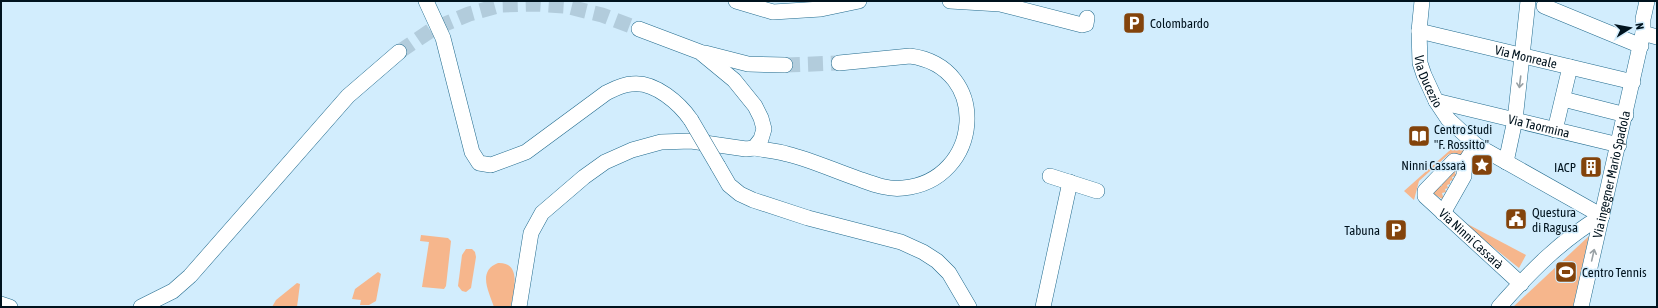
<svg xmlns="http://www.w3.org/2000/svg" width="1658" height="308" font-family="'Asap Condensed',sans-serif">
  <rect width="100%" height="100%" fill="#d2edfd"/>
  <g fill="#f6b68c">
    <polygon points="1457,144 1466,150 1462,156 1449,154 1419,181 1414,200 1404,191"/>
    <polygon points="1452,168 1458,171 1455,172 1456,176 1452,177 1453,180 1450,181 1450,184 1447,185 1448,188 1445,189 1446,192 1442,193 1444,200 1432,193 1434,192 1434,189 1438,189 1438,186 1442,186 1442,182 1445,182 1445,179 1448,179 1449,175 1452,175"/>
    <polygon points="1458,219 1526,255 1519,268"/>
    <polygon points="421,235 448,238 451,241 446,286 444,289 422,287 429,242 420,241"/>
    <polygon points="1589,236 1573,307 1513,307"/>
    <polygon points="466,249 472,249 475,252 476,257 471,288 466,292 462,291 458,286 462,255"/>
    <path d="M498 263C523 262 513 292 511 307H494C489 292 477 271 498 263Z"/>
    <polygon points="378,272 381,274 376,301 369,305 360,305 361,300 352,299 355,289"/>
    <polygon points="297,283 300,284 297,307 272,307 276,300"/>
  </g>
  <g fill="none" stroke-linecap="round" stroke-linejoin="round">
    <g stroke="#b2ccdc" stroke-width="15" stroke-dasharray="15 8" stroke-linecap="butt">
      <polyline points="399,52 433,29 469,14 501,5 535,4 565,6 602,15 639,29"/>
      <polyline points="785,65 839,63"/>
    </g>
    <g stroke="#216a8d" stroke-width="16">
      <g id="minor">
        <path d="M426 1 443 38 472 152 479 163 491 165 526 152 606 93C614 89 623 84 632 84 655 81 680 104 691 120"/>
        <polyline points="736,1 773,12 821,9 859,1"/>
        <polyline points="950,1 1000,4 1082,25 1086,24 1087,18"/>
        <path id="s1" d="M1422 1 1419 31 1420 63 1424 75 1436 101 1448 119 1476 145 1602 216"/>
        <polyline points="1647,1 1643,19 1643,33 1657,37"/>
        <polyline points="1544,6 1641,46"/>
        <path id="s2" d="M1419 31 1633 82"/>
        <polyline points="705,53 748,64 785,65"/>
        <polyline points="1563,99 1626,115"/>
        <path id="s3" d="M1436 101 1619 145"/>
        <polyline points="1555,130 1570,67"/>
        <path d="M754 148C765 150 777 151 787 154 812 160 835 171 859 179 873 184 888 190 903 188 982 181 992 67 910 56L839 63"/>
        <polyline points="1506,162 1515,120 1528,1"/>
        <path id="s4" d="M1464 164 1454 161 1425 191V196L1521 284"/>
        <polyline points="718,166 729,185 740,194 753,200 808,218 901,242 923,252 937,261 949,273 969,307"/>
        <polyline points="1050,176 1097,191"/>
        <polyline points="1443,213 1464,176 1464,164 1476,145"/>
        <polyline points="1,304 10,307"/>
        <polyline points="141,307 173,291 190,276 348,96 399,52"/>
        <polyline points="519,307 531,233 542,213 584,177 605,162 632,150 661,142 691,141 746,149 754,148 761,139 764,129 761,118 755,106 734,80 700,52 639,29"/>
        <polyline points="1043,307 1070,182"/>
        <path d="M1499 307C1529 273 1562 239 1602 216"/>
        <path id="s5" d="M1581 307 1643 33"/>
      </g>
    </g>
    <use href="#minor" stroke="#fff" stroke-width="15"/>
    <g stroke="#216a8d" stroke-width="16" stroke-linecap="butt">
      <polyline id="minor-bridge" points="691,120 718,166"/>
    </g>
    <use href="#minor-bridge" stroke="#fff" stroke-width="15"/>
  </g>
  <defs><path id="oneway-shaft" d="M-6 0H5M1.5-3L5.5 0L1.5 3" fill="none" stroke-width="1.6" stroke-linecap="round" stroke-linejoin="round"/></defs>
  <g stroke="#99a1a5">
    <use href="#oneway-shaft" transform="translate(1520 82) rotate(97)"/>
    <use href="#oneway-shaft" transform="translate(1593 255) rotate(-77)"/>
  </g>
  <defs>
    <g id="parking-square" transform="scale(1.15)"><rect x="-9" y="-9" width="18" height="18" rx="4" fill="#83430b" stroke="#d2edfd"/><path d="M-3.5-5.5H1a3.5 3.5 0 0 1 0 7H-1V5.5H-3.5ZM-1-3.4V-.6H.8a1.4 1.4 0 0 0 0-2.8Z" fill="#fff"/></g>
    <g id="library-square" transform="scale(1.15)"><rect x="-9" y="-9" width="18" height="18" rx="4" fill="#83430b" stroke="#d2edfd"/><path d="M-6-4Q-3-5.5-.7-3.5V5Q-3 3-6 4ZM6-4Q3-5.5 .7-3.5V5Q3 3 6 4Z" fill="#fff"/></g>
    <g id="sight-square" transform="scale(1.15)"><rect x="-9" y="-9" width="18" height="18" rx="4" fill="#83430b" stroke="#d2edfd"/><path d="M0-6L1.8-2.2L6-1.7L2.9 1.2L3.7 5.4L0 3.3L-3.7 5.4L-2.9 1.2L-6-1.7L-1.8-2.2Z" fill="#fff"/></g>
    <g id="building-square" transform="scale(1.15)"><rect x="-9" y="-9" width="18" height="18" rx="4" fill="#83430b" stroke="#d2edfd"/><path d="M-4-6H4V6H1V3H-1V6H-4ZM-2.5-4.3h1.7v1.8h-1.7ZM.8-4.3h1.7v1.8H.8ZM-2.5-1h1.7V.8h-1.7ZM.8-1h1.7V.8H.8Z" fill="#fff"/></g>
    <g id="civic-square" transform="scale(1.15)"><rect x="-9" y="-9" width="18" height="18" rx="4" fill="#83430b" stroke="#d2edfd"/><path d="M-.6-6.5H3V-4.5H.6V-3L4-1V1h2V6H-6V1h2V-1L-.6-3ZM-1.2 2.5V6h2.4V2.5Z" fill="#fff"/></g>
    <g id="stadium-square" transform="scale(1.15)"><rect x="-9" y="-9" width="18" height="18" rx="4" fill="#83430b" stroke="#d2edfd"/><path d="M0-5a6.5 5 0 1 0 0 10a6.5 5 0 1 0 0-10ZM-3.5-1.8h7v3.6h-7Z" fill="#fff"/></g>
  </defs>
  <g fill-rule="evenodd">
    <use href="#parking-square" x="1134" y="23"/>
    <use href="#library-square" x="1419" y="136"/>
    <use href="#sight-square" x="1482" y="165"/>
    <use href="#building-square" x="1591" y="167"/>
    <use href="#civic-square" x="1516" y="219"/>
    <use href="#parking-square" x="1396" y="230"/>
    <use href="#stadium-square" x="1566" y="272"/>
  </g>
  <g text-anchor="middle" stroke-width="3" stroke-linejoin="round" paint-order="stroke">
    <g font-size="13" fill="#00131e" stroke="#d2edfd" text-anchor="start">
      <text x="1150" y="28">Colombardo</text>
      <text x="1434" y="134">Centro Studi<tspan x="1434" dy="15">"F. Rossitto"</tspan></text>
      <text x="1466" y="170" text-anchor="end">Ninni Cassarà</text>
      <text x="1576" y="172" text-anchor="end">IACP</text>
      <text x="1532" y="217">Questura<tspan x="1532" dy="15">di Ragusa</tspan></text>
      <text x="1380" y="235" text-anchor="end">Tabuna</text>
      <text x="1582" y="277">Centro Tennis</text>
    </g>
    <g font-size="13" fill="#00131e" stroke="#d2edfd">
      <text dy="5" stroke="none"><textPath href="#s2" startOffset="110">Via Monreale</textPath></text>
      <text dy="5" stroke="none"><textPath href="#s1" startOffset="82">Via Ducezio</textPath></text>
      <text dy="5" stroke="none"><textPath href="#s3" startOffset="106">Via Taormina</textPath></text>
      <text dy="5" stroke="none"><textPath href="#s5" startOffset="136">Via ingegner Mario Spadola</textPath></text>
      <text dy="5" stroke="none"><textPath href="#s4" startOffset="120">Via Ninni Cassarà</textPath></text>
    </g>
  </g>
  <rect width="1658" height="308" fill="none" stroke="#00131e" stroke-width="4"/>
  <g transform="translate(1630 28) rotate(79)" stroke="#d2edfd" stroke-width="3" paint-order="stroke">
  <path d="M0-3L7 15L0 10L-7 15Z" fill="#00131e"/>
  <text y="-6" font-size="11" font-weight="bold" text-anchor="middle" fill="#00131e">N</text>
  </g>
</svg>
